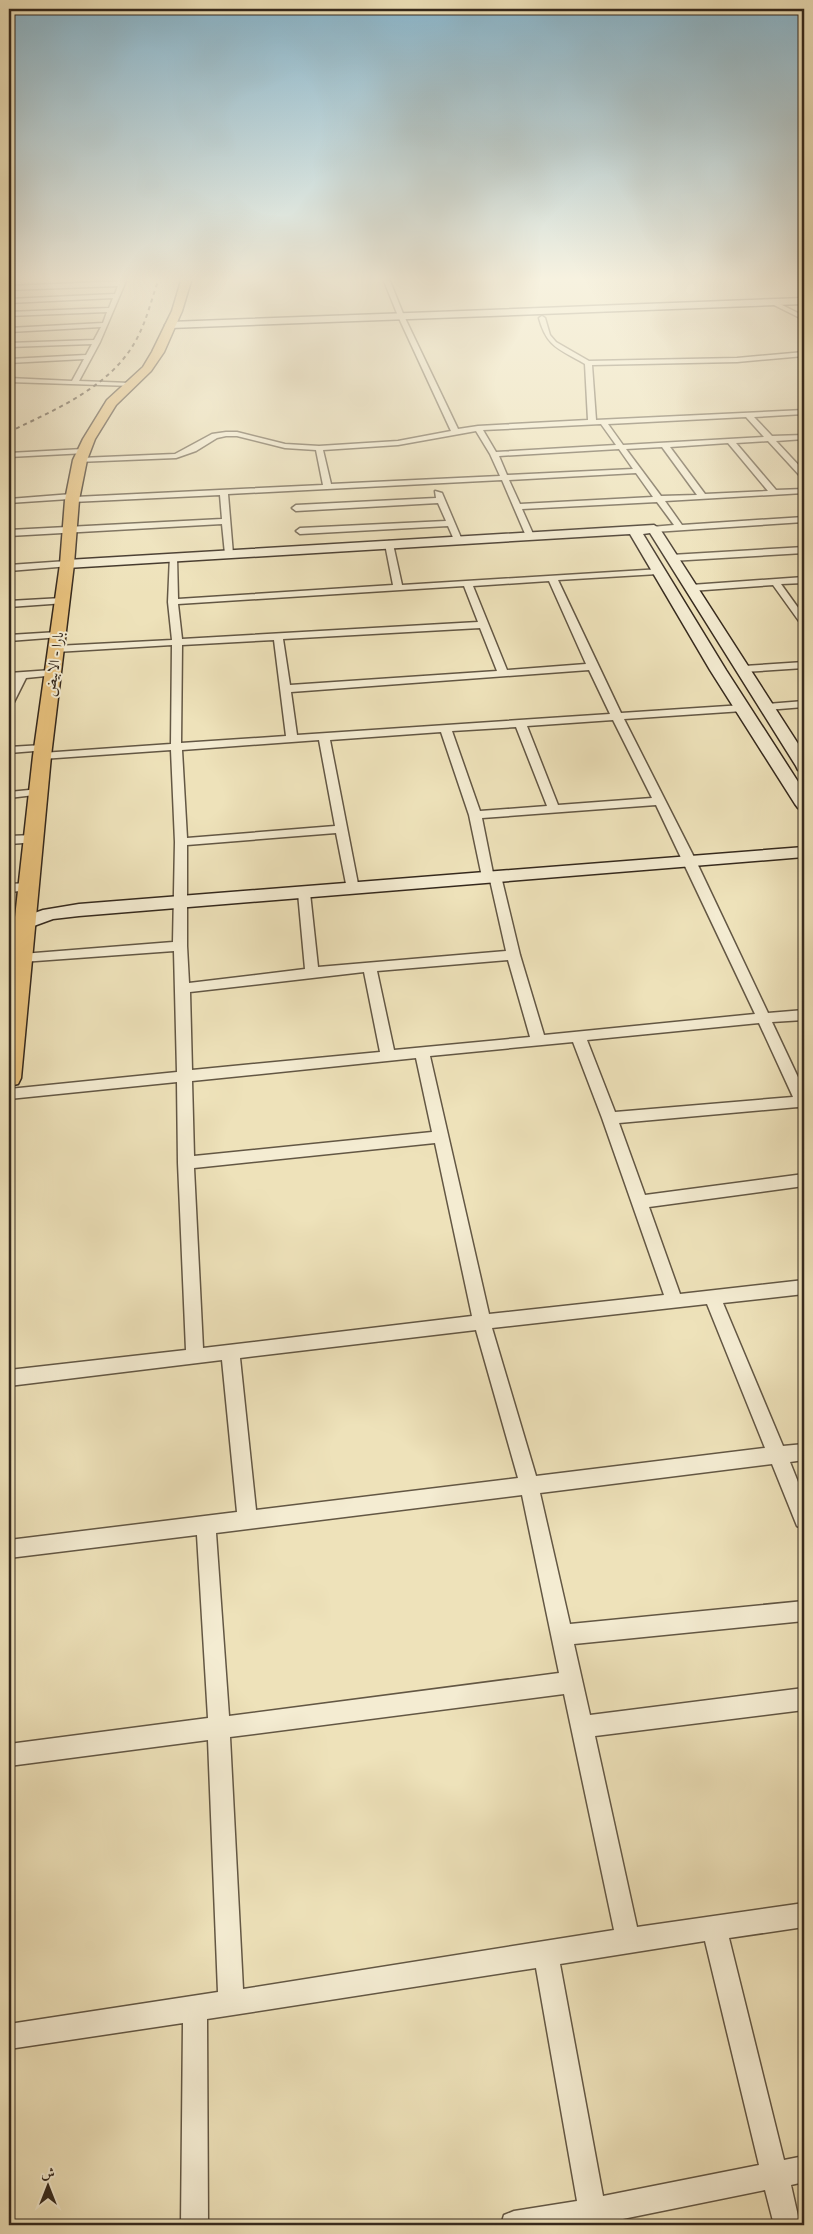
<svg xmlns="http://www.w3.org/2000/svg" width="813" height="2234" font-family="'IM FELL Double Pica',Amiri,serif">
  <rect width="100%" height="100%" fill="#eee2ba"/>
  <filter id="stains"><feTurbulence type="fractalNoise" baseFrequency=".004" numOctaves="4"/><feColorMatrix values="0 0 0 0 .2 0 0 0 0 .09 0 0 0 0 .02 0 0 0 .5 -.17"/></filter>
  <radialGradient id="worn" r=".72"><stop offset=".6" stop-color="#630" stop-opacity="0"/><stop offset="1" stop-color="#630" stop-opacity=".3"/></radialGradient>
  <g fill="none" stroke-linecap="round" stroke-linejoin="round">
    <g stroke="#635744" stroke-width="3">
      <g id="street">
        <polygon points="126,281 100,342 79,381 130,383 132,384 132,386 9,382 9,378 72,381 84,359 9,363 9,359 86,355 92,344 9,347 9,343 94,340 101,327 9,332 9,328 103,323 107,312 9,316 9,312 109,308 113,298 9,303 9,299 115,294 118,286 9,290 9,286"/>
        <path d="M384 281H390L404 316 458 429 478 426 588 420 585 364C560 349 547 348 539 318L542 316 545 318 550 335 556 342 589 361 737 358 804 352V356L737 362 592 365 596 420 804 410V414L754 417 772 436 804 435V439L776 441 804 471V477H801L768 441 736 443 776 490 804 489V493L665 501 682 525 804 517V522L654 532 650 529 651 527 674 525 657 502 522 509 534 536 530 539 526 536 502 480 228 494 233 554 229 557 225 554 222 524 9 536V530L222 519 220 495 72 502H69V499L9 503V499L72 494H75V497L323 485 316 450 285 448 237 436H226L217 438 196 451 176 458 77 462 76 460 80 458 175 454 212 434 226 432H237L285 444 319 446 398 441 451 431 398 316ZM746 417 764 437 623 445 608 424ZM601 424 616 445 496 452 483 430ZM476 431 490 454 500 476 331 484 323 450 398 445ZM728 443 768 491 705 494 670 447ZM662 447 697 495 661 496 626 449ZM619 449 633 469 507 475 499 456ZM636 473 653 497 520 504 509 480Z"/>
        <polygon points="770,301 774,301 804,316 804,320 770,303"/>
        <polygon points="83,449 86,449 86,453 9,457 9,453"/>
        <polygon points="435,491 442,493 462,540 461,542 455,542 448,526 300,534 296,531 300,528 446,521 438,503 296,511 292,508 296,505 436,498"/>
        <path d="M389 541 393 544 402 585 661 569 663 571 658 574 558 580 621 713 743 705 748 708 743 711 624 719 696 861 768 1013 804 1010V1020L772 1022 804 1090V1110L798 1107 619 1123 645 1195 804 1174V1186L649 1207 680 1294 804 1280V1294L723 1303 783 1446 804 1444V1460L790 1462 804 1497V1529L797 1526 772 1464 540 1493 570 1624 804 1601V1621L574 1644 590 1715 804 1688V1710L595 1736 637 1927 804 1903V1927L729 1938 784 2160 804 2156V2182L791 2185 800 2225H774L765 2190 608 2222V2225H501L504 2215 514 2211 577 2201 536 1968 207 2019 208 2225H181L183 2023 9 2049V2024L218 1992 208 1740 9 1766V1744L208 1718 197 1535 9 1558V1540L237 1512 222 1360 9 1386V1370L186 1350 178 1163 177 1082 9 1099V1089L177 1072 174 951 22 962 15 958 22 954 173 942 175 842 171 750 42 759 36 756 42 753 171 744 172 645 56 652 51 649 56 646 172 640 168 602 170 555 177 557 178 599 393 585 385 544ZM549 581 586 664 507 670 473 586ZM464 586 478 622 182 639 178 604ZM480 628 497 671 290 685 283 639ZM274 640 286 736 181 743 182 645ZM589 670 610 714 297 735 291 692ZM613 720 652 798 558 805 527 726ZM516 727 547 806 480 811 452 731ZM441 732 469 815 482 877 484 880H490L506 951 318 967 310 893 304 889 298 893 305 969 189 983 187 946V845L336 833 347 889 349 892H357L359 889 330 740ZM319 740 335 826 187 838 182 750ZM656 805 755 1014 544 1035 520 955 501 876 499 873H493L482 818ZM508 960 530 1037 394 1050 377 971ZM364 972 380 1052 192 1070 190 992ZM759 1023 793 1097 615 1112 587 1040ZM573 1042 602 1118 664 1295 489 1314 430 1056ZM416 1058 432 1132 194 1156 192 1081ZM435 1143 472 1316 203 1348 194 1168ZM707 1304 765 1448 536 1476 492 1328ZM476 1330 518 1478 256 1510 240 1358ZM522 1495 559 1673 229 1716 216 1533ZM564 1694 614 1930 243 1989 230 1737ZM705 1941 759 2165 603 2196 560 1964Z"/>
        <polygon points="804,547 804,553 671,561 667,558 671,555"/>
        <polygon points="67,561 71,564 70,566 9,571 9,565"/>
        <polygon points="804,577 804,583 781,584 804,616 804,625 801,624 773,585 691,591 686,588 691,585"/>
        <polygon points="62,598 65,599 65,603 9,607 9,601"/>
        <polygon points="58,632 61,633 61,637 9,641 9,635"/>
        <polygon points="804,662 804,668 744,672 739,669 744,666"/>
        <polygon points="52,670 56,671 56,675 26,678 14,702 9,705 9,692 15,679 9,679 9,673"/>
        <polygon points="804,701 804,707 767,710 762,707 767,704"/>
        <polygon points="43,745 48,748 47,750 9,753 9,747"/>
        <polygon points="39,789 45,792 43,794 9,798 9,792"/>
        <polygon points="34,835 38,836 40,839 38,842 9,844 9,836"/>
        <polygon points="28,883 34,887 32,890 9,892 9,884"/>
      </g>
    </g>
    <g stroke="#35291d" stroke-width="3">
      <g id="secondary">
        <polygon points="804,298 804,304 170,328 165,325 170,322"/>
        <polygon points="654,525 660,529 804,753 804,771 798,770 796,766 650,533 643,534 726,670 804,791 804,809 798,808 795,804 710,670 630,534 67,568 60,564 67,560"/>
        <polygon points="804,847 804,857 79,916 53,919 9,935 9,922 43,910 79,904"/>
      </g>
    </g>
    <g stroke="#35291d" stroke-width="3">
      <polygon id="primary" points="181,281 191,281 182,311 164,352 151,371 116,405 95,439 87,460 79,500 74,564 51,756 21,1078 18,1084 9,1086 9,971 33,756 60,564 65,500 73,460 83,439 107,400 143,367 152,352 172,311"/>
    </g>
    <use href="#street" fill="#f4ecd2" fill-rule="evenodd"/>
    <use href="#secondary" fill="#f4ecd2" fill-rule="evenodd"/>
    <use href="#primary" fill="#e7c17d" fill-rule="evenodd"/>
    <path stroke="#35291d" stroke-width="2" stroke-dasharray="4 4" stroke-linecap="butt" d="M9 432C54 410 109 388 135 342 146 323 151 301 158 281"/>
  </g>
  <linearGradient id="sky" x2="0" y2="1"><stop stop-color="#89b8d0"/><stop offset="0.47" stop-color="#f7f2e0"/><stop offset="1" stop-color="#f7f2e0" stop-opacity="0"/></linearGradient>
  <rect width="813" height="594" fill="url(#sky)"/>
  <g text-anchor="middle" stroke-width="4" stroke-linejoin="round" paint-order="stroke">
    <g font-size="15" fill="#35291d" stroke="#f4ecd2">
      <text transform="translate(54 664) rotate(-82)" y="5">بارا - الابيض</text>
    </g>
  </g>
  <rect width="813" height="2234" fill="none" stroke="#eee2ba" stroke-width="30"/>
  <rect x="10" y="10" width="793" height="2214" fill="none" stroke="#35291d" stroke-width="2.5"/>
  <rect x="15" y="15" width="783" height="2204" fill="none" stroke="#35291d"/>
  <g transform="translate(48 2186)" stroke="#f4ecd2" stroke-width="4" paint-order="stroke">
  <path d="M0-4L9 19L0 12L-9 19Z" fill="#35291d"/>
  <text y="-8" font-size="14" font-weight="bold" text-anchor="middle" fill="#35291d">ش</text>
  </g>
  <rect width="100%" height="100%" filter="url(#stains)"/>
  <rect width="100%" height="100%" fill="url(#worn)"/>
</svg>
